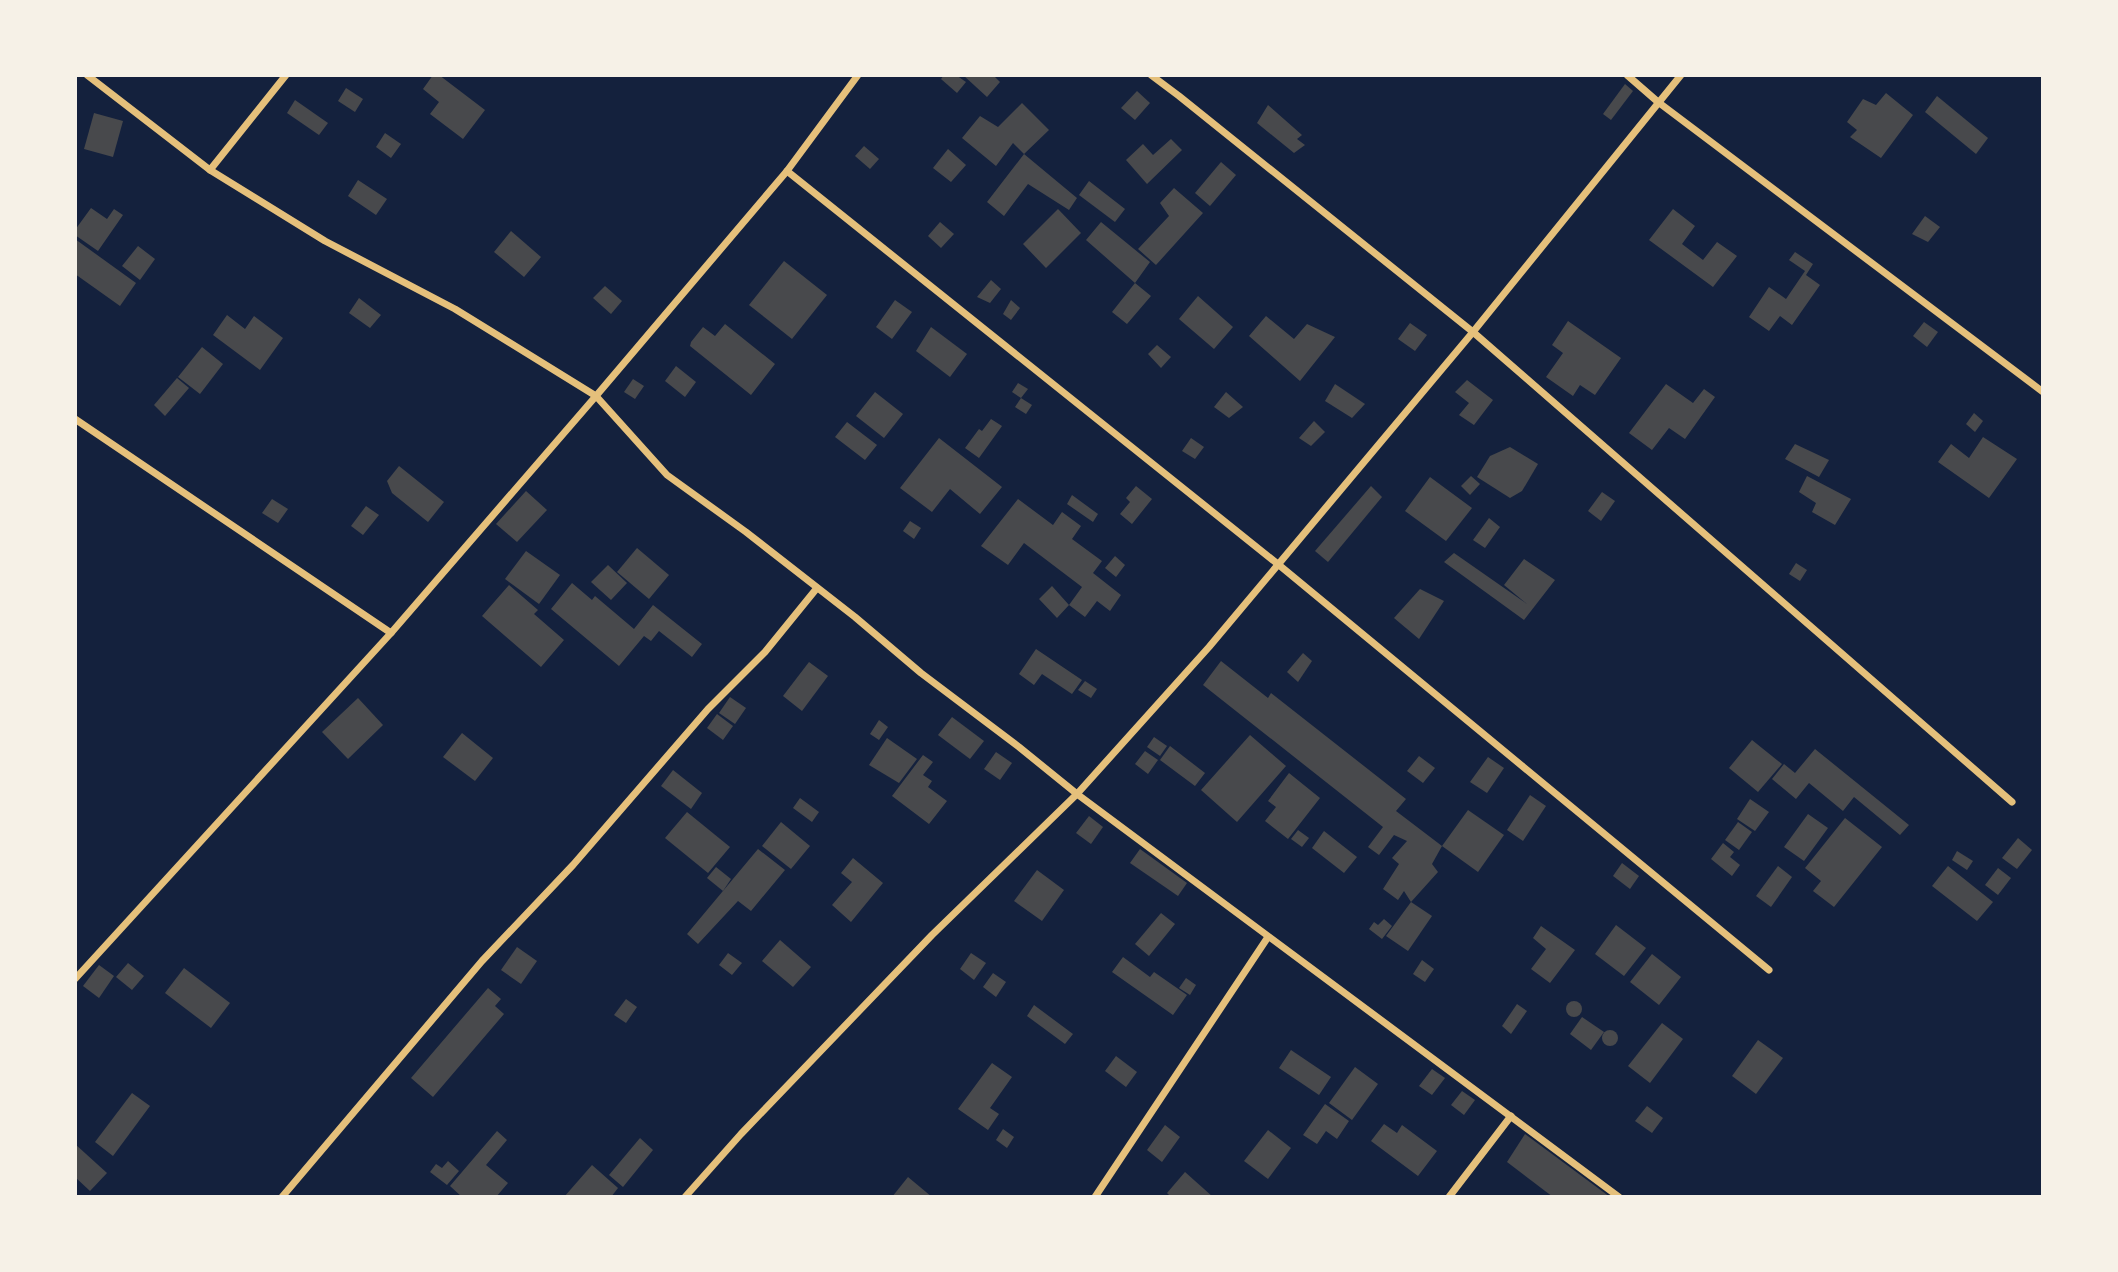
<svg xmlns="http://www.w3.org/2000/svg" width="2118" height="1272" font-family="'Varela Round',sans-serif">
  <rect width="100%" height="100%" fill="#14213d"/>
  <g fill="#48494c">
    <polygon points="433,75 439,75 485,110 463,139 430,114 439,102 423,89"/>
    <polygon points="944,75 956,75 966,82 957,93 941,79"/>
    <polygon points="963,75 993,75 1000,82 987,97"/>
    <polygon points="1625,84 1633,91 1611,120 1603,114"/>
    <polygon points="346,88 363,99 355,112 338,101"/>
    <polygon points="1137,91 1150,103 1135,120 1121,108"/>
    <polygon points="1886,93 1913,115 1881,158 1850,137 1857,130 1847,122 1863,99 1876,105"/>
    <polygon points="1937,96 1988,138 1976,154 1925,112"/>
    <polygon points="295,100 328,123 319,135 287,113"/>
    <polygon points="1022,103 1049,130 1024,154 1077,198 1069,210 1028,184 1004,216 987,202 1024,154 1013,143 996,166 962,138 980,116 998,127"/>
    <polygon points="1268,105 1302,135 1297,139 1305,145 1294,153 1257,123"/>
    <polygon points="94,113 123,121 113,157 84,149"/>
    <polygon points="385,133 401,144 391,158 376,147"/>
    <polygon points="1171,139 1182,150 1147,184 1126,160 1143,144 1153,155"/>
    <polygon points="864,146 879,159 870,169 855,156"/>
    <polygon points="948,149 966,165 951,182 933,168"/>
    <polygon points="1221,162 1236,175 1210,206 1195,193"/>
    <polygon points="358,180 387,199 376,215 348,196"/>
    <polygon points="1089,181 1125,209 1115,222 1079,195"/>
    <polygon points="1174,188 1203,213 1156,265 1138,249 1169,216 1160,203"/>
    <polygon points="91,208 107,219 114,209 123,215 98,251 75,235 75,230"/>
    <polygon points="1058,209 1081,233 1046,268 1023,244"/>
    <polygon points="1673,209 1695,226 1682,244 1703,260 1717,242 1737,256 1713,287 1649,240"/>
    <polygon points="1925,216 1940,227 1928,242 1912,234"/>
    <polygon points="940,222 954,234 941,248 928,236"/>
    <polygon points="1101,222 1150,262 1135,283 1151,296 1127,324 1112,312 1135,283 1086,240"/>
    <polygon points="511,231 541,257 524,277 494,252"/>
    <polygon points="75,239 136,283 120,306 75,274"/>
    <polygon points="138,246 155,259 140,280 122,266"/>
    <polygon points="1795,252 1813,264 1806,275 1820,285 1792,325 1780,316 1769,331 1749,317 1769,287 1786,299 1805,271 1789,260"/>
    <polygon points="784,261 827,295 792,339 749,305"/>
    <polygon points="991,280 1001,289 990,303 977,297"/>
    <polygon points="605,286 622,301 611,314 593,298"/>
    <polygon points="1198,296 1233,327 1214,349 1179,319"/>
    <polygon points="359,298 381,315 370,328 349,313"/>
    <polygon points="895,300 912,312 892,339 876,327"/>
    <polygon points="1011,300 1020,308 1011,320 1003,314"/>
    <polygon points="227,315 245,329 254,316 283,338 260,370 213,335"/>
    <polygon points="1266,316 1294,339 1307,324 1335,337 1300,381 1249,336"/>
    <polygon points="1568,321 1621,358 1595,395 1580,385 1573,396 1546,377 1563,353 1552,345"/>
    <polygon points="1924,322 1938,332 1927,347 1913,336"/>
    <polygon points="1410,323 1427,335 1415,351 1398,339"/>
    <polygon points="725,324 775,364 751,395 690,346 691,342 703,327 715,336"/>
    <polygon points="931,327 967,354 950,377 916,351"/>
    <polygon points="1157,345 1171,357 1161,368 1148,354"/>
    <polygon points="202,347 223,364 200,394 178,377"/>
    <polygon points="676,366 696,382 685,397 665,381"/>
    <polygon points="177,378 189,388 165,416 154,405"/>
    <polygon points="633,379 644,386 635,399 624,392"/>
    <polygon points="1467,380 1493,400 1474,425 1459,415 1469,403 1455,392"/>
    <polygon points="1018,383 1028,389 1021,398 1012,392"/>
    <polygon points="1335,384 1365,404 1352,418 1325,401"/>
    <polygon points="1666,384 1693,403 1704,389 1715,397 1685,439 1669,428 1652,450 1629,433"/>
    <polygon points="875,392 903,414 884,438 856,416"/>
    <polygon points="1226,392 1243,407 1229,418 1214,407"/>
    <polygon points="1021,398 1032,405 1026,414 1015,407"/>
    <polygon points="1974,413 1983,421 1975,432 1966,424"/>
    <polygon points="991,419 1002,426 979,458 965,448 979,429 982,431"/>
    <polygon points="1314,421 1325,432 1311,446 1299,438"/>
    <polygon points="847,422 877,445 865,460 835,437"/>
    <polygon points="1983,437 2017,459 1989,498 1938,462 1951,444 1969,458"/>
    <polygon points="939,438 1002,487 980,514 950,489 932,512 900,488"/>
    <polygon points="1191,438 1204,447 1195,459 1182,451"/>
    <polygon points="1795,444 1829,460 1819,477 1785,459"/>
    <polygon points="1510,447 1538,464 1522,491 1510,498 1477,477 1490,456"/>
    <polygon points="399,466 444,502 428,522 392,493 387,481"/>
    <polygon points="1471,476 1480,484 1470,495 1461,486"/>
    <polygon points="1807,476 1851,499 1835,525 1812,512 1816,503 1799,492"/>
    <polygon points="1430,477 1472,508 1446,541 1405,511"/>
    <polygon points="1136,486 1152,499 1132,524 1120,514 1130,502 1126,498"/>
    <polygon points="1371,486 1382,497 1328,562 1315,551"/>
    <polygon points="526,491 547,510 517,542 496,524"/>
    <polygon points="1602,492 1615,501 1601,521 1588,511"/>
    <polygon points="1072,495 1098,514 1093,522 1067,504"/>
    <polygon points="272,499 288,509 278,523 262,513"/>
    <polygon points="1018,499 1053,525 1062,512 1081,526 1072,539 1102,561 1093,573 1121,595 1110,611 1097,601 1085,617 1069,605 1057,618 1039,599 1052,586 1069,605 1082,587 1024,543 1008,565 981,546"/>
    <polygon points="366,506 379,515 363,535 351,526"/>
    <polygon points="1489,518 1500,527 1485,548 1473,540"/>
    <polygon points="910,521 921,528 914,539 903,531"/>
    <polygon points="637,548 669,575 649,599 617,572"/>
    <polygon points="526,551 560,575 539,604 505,579"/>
    <polygon points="1454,553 1527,604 1504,585 1524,559 1555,580 1524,620 1444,562"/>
    <polygon points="1115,556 1125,565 1116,577 1105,568"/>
    <polygon points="1796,563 1807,570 1800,581 1789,574"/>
    <polygon points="608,565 627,583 611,600 591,582"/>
    <polygon points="572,583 592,600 595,596 634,629 653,605 702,644 692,657 659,631 651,641 644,636 619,666 551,609"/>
    <polygon points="509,585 538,610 534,614 564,640 541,667 482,616"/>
    <polygon points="1420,589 1444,601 1419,639 1394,618"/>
    <polygon points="1036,649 1082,680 1072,694 1042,674 1034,685 1019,674"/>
    <polygon points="1303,653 1312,661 1298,682 1287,672"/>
    <polygon points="1221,661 1268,698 1271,693 1406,799 1396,811 1442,846 1432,864 1438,872 1411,902 1404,891 1398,900 1383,889 1399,864 1392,858 1407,841 1394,835 1379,855 1368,847 1383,827 1203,685"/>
    <polygon points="809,662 828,676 802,711 783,696"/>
    <polygon points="1085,681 1097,689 1091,698 1078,690"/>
    <polygon points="730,697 746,708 735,724 719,713"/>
    <polygon points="358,698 383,725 348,759 322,732"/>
    <polygon points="717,714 733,726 723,740 707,728"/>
    <polygon points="952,717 984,741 970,759 938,735"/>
    <polygon points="879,720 888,727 879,740 870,734"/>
    <polygon points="462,733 493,758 475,781 443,757"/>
    <polygon points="1250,735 1286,766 1237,822 1201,790"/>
    <polygon points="1154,737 1167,746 1160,756 1147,747"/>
    <polygon points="887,738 917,759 899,783 869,765"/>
    <polygon points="1752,740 1782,764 1758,792 1729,768"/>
    <polygon points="1170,746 1205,773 1195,786 1160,760"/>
    <polygon points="1815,749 1909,825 1900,835 1854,797 1843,811 1809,783 1796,799 1772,779 1784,764 1795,773"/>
    <polygon points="1145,751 1158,760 1148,774 1135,764"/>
    <polygon points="996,752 1012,763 1000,780 984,769"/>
    <polygon points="923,755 933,762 923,775 932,781 928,787 947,801 929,824 892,796"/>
    <polygon points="1419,756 1435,768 1423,783 1407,771"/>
    <polygon points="1488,757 1504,768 1487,793 1470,782"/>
    <polygon points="673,770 702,793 691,809 661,786"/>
    <polygon points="1289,773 1320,798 1288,839 1265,821 1276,807 1268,801"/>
    <polygon points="1530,795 1546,806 1523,841 1507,830"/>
    <polygon points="800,798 819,812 812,822 793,808"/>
    <polygon points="1750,799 1769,812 1755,831 1737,819"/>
    <polygon points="1468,810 1504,835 1478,872 1442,846"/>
    <polygon points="687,812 730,847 708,873 665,838"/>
    <polygon points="1808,814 1828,828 1804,861 1784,847"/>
    <polygon points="1089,816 1103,827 1091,844 1076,833"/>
    <polygon points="1845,818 1882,847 1834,907 1813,891 1821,881 1805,868"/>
    <polygon points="781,822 810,846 791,869 762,846"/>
    <polygon points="1738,822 1752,832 1739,850 1725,840"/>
    <polygon points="1298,830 1309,838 1302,847 1291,839"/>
    <polygon points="1324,831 1357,857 1344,873 1312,848"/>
    <polygon points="2018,838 2032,850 2017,869 2002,858"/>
    <polygon points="1723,843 1734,852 1730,857 1740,865 1732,876 1711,859"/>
    <polygon points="758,849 785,870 751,911 738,901 698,944 687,934"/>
    <polygon points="1140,849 1187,883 1178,896 1130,863"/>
    <polygon points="1957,851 1973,861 1967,870 1952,860"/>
    <polygon points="853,858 883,883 851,922 832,905 852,882 841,873"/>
    <polygon points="1622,863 1639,876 1630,889 1613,876"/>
    <polygon points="1778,866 1792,877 1771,907 1756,896"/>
    <polygon points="1948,866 1993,902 1977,921 1932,886"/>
    <polygon points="716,867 731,879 723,891 707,878"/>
    <polygon points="1998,868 2011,878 1998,895 1985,885"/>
    <polygon points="1037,870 1064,890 1042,921 1014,901"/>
    <polygon points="1411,902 1432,916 1408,951 1386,936"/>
    <polygon points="1161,913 1175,924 1149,956 1135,944"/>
    <polygon points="1384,919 1392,926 1382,939 1369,929 1374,922 1378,925"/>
    <polygon points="1616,925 1646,948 1624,976 1595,954"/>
    <polygon points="1541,926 1575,950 1550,983 1531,969 1546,949 1533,938"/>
    <polygon points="780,940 811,967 793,987 762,961"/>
    <polygon points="517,947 537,961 521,984 501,970"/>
    <polygon points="728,953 742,963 732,975 719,965"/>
    <polygon points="971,953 986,963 974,980 960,969"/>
    <polygon points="1652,954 1681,977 1659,1005 1630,982"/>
    <polygon points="1123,957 1150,977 1154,972 1187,995 1173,1015 1112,972"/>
    <polygon points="1422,960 1434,969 1425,982 1413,974"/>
    <polygon points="128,963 144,976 132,990 116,977"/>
    <polygon points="99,965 114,976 99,998 83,986"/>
    <polygon points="184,968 230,1003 211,1028 165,993"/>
    <polygon points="993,973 1006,982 996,997 983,987"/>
    <polygon points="1186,978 1196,985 1190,995 1179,988"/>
    <polygon points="488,988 501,999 495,1006 504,1014 433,1097 411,1078"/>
    <polygon points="626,999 637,1007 626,1023 614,1015"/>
    <circle cx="1574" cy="1009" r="8"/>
    <polygon points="1517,1004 1527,1011 1511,1034 1502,1026"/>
    <polygon points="1034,1005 1073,1034 1065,1044 1027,1016"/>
    <polygon points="1582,1017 1604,1032 1591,1050 1570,1034"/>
    <polygon points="1662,1023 1683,1039 1650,1083 1628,1066"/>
    <circle cx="1610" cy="1038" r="8"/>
    <polygon points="1758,1040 1783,1058 1756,1094 1732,1076"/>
    <polygon points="1291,1050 1331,1077 1319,1095 1279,1068"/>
    <polygon points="1116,1056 1137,1072 1126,1087 1105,1071"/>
    <polygon points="992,1063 1012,1077 990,1108 999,1114 988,1130 958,1109"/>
    <polygon points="1355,1067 1378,1084 1352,1120 1329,1103"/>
    <polygon points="1432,1069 1445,1078 1432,1095 1419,1086"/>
    <polygon points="1462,1091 1475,1100 1464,1115 1451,1105"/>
    <polygon points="132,1093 150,1106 113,1156 95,1142"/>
    <polygon points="1325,1104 1349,1121 1337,1139 1326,1131 1317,1144 1303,1135"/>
    <polygon points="1647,1106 1663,1118 1652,1133 1635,1121"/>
    <polygon points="1384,1124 1397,1133 1402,1125 1437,1151 1418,1176 1371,1141"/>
    <polygon points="1165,1125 1180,1137 1162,1162 1147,1150"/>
    <polygon points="1003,1129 1014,1137 1007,1148 996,1140"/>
    <polygon points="1268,1130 1291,1148 1268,1179 1244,1161"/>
    <polygon points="497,1131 507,1140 486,1165 508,1183 496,1197 462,1197 450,1186"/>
    <polygon points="1525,1134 1610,1197 1553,1197 1507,1162"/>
    <polygon points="640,1138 653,1150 623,1187 609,1175"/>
    <polygon points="75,1144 107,1173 90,1191 75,1177"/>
    <polygon points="448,1161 459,1171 447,1185 430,1172 436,1164 442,1168"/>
    <polygon points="592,1165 618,1188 611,1197 564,1197"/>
    <polygon points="1185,1172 1213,1197 1171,1197 1167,1193"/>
    <polygon points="908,1177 932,1197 892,1197"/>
  </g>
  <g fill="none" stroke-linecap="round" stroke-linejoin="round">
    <g stroke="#e5c07b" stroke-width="7">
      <polyline points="87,75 210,170 325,241 455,309 596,396 787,171 858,75"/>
      <polyline points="1151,75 1179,96 1473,332 2012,802"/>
      <polyline points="1627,75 1658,102 2043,392"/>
      <polyline points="210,170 286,75"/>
      <polyline points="787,171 1279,565 1769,970"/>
      <polyline points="75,419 391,633 596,396 667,475 746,532 855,617 921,673 1019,747 1077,794 1619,1197"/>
      <polyline points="75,979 391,633"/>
      <polyline points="282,1197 482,961 573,865 708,709 765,652 817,588"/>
      <polyline points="685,1197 741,1134 932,935 1077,794 1209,647 1473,332 1681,75"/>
      <polyline points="1095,1197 1268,937"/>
      <polyline points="1449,1197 1511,1116"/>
    </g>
  </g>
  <rect width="2118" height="1272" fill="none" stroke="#f6f1e7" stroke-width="154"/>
</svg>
